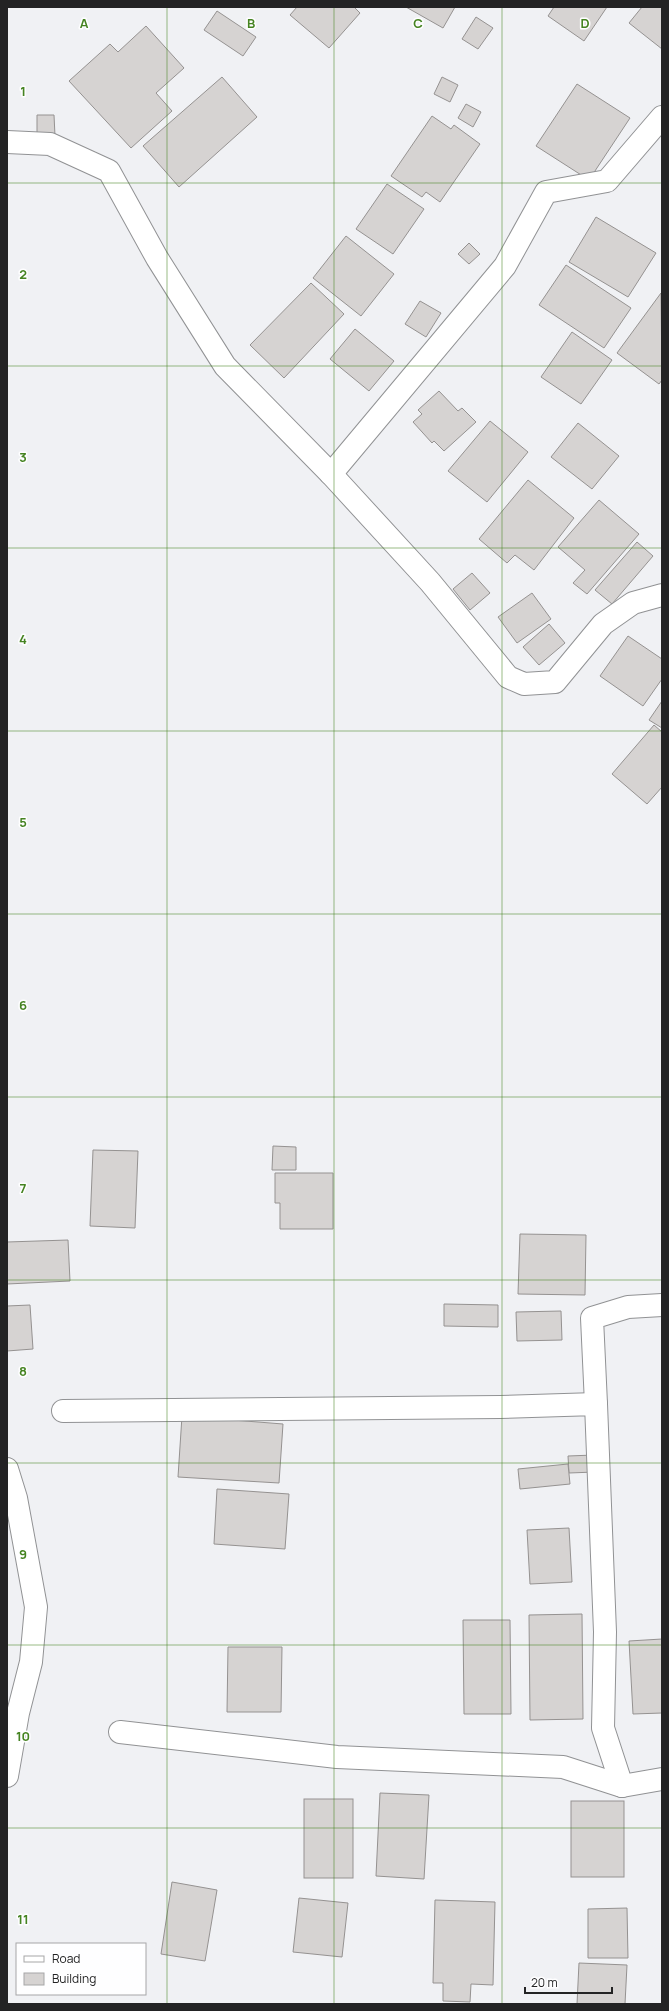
<svg xmlns="http://www.w3.org/2000/svg" width="669" height="2011" font-family="Manrope,sans-serif">
  <rect width="100%" height="100%" fill="#f0f1f4"/>
  <g fill="#d6d3d2" stroke="#959291">
    <polygon points="297,7 354,7 360,13 329,48 290,15"/>
    <polygon points="406,7 455,7 443,28"/>
    <polygon points="554,7 607,7 584,41 548,16"/>
    <polygon points="642,7 662,7 662,49 629,23"/>
    <polygon points="217,11 256,37 243,56 204,30"/>
    <polygon points="476,17 493,28 478,49 462,39"/>
    <polygon points="146,26 184,68 156,93 172,111 131,148 69,81 110,44 118,52"/>
    <polygon points="222,77 257,117 179,187 143,146"/>
    <polygon points="442,77 458,85 450,102 434,94"/>
    <polygon points="577,84 630,118 589,180 536,146"/>
    <polygon points="466,104 481,112 473,127 458,118"/>
    <polygon points="37,115 54,115 55,136 37,136"/>
    <polygon points="432,116 451,129 454,125 480,144 440,202 426,192 422,197 391,176"/>
    <polygon points="387,184 424,209 393,254 356,229"/>
    <polygon points="596,217 656,253 628,297 569,262"/>
    <polygon points="346,236 394,274 361,316 313,278"/>
    <polygon points="469,243 480,254 469,264 458,254"/>
    <polygon points="566,265 631,308 604,348 539,305"/>
    <polygon points="311,283 344,314 284,378 250,345"/>
    <polygon points="661,293 662,380 659,384 617,353"/>
    <polygon points="420,301 441,313 426,337 405,324"/>
    <polygon points="355,329 394,361 369,391 330,359"/>
    <polygon points="572,332 612,360 581,404 541,377"/>
    <polygon points="439,391 458,411 462,408 476,422 444,451 434,441 432,443 413,422 422,414 418,410"/>
    <polygon points="490,421 528,452 487,502 448,471"/>
    <polygon points="578,423 619,456 592,489 551,457"/>
    <polygon points="528,480 574,518 534,570 515,555 507,563 479,539"/>
    <polygon points="599,500 639,534 587,594 573,583 585,570 558,547"/>
    <polygon points="637,542 653,556 612,604 595,590"/>
    <polygon points="472,573 490,593 470,610 453,589"/>
    <polygon points="532,593 551,619 517,643 498,617"/>
    <polygon points="549,624 565,643 539,665 523,647"/>
    <polygon points="628,636 662,659 662,679 643,706 600,676"/>
    <polygon points="662,701 662,728 649,720"/>
    <polygon points="654,725 662,732 662,787 647,804 612,774"/>
    <polygon points="273,1146 296,1147 296,1170 272,1170"/>
    <polygon points="93,1150 138,1151 135,1228 90,1226"/>
    <polygon points="275,1173 333,1173 333,1229 280,1229 280,1203 275,1203"/>
    <polygon points="520,1234 586,1235 585,1295 518,1294"/>
    <polygon points="68,1240 70,1281 7,1284 7,1242"/>
    <polygon points="444,1304 498,1305 498,1327 444,1326"/>
    <polygon points="30,1305 33,1349 7,1351 7,1306"/>
    <polygon points="561,1311 562,1340 517,1341 516,1312"/>
    <polygon points="182,1416 283,1424 279,1483 178,1477"/>
    <polygon points="594,1455 595,1472 569,1473 568,1456"/>
    <polygon points="568,1464 570,1484 520,1489 518,1469"/>
    <polygon points="217,1489 289,1494 285,1549 214,1544"/>
    <polygon points="569,1528 572,1582 530,1584 527,1530"/>
    <polygon points="582,1614 583,1719 530,1720 529,1615"/>
    <polygon points="463,1620 510,1620 511,1714 464,1714"/>
    <polygon points="662,1639 662,1713 633,1714 629,1641"/>
    <polygon points="228,1647 282,1647 281,1712 227,1712"/>
    <polygon points="380,1793 429,1795 424,1879 376,1876"/>
    <rect x="304" y="1799" width="49" height="79"/>
    <rect x="571" y="1801" width="53" height="76"/>
    <polygon points="172,1882 217,1890 205,1961 161,1954"/>
    <polygon points="299,1898 348,1903 342,1957 293,1952"/>
    <polygon points="435,1900 495,1902 493,1985 471,1984 470,2002 443,2001 443,1983 433,1983"/>
    <polygon points="627,1908 628,1958 588,1958 588,1909"/>
    <polygon points="579,1963 627,1965 625,2004 577,2004"/>
  </g>
  <g fill="none" stroke-linecap="round" stroke-linejoin="round">
    <g stroke="#919294" stroke-width="24">
      <g id="minor">
        <polyline points="7,142 50,144 109,171 157,258 225,366 331,474 430,582 508,677 524,684 555,682 603,624 633,603 662,595"/>
        <polyline points="331,474 505,266 546,192 607,181 662,117"/>
        <polyline points="596,1404 592,1318 628,1307 662,1305"/>
        <polyline points="63,1411 500,1407 596,1404 605,1632 603,1728 622,1786"/>
        <polyline points="7,1469 16,1498 36,1607 31,1662 18,1713 7,1776"/>
        <polyline points="120,1732 337,1757 563,1767 622,1786 662,1779"/>
      </g>
    </g>
    <use href="#minor" stroke="#fff" stroke-width="22"/>
  </g>
  <path fill="none" stroke="#458321" stroke-width="1" stroke-opacity="0.55" d="M167 7V2004M334 7V2004M502 7V2004M7 183H662M7 366H662M7 548H662M7 731H662M7 914H662M7 1097H662M7 1280H662M7 1463H662M7 1645H662M7 1828H662"/>
  <g font-size="13" text-anchor="middle" font-weight="bold" fill="#458321" stroke="#fefeff" stroke-width="3" stroke-linejoin="round" paint-order="stroke">
    <text x="84" y="28">A</text>
    <text x="251" y="28">B</text>
    <text x="418" y="28">C</text>
    <text x="585" y="28">D</text>
    <text x="23" y="96">1</text>
    <text x="23" y="279">2</text>
    <text x="23" y="462">3</text>
    <text x="23" y="644">4</text>
    <text x="23" y="827">5</text>
    <text x="23" y="1010">6</text>
    <text x="23" y="1193">7</text>
    <text x="23" y="1376">8</text>
    <text x="23" y="1559">9</text>
    <text x="23" y="1741">10</text>
    <text x="23" y="1924">11</text>
  </g>
  <rect width="669" height="2011" fill="none" stroke="#232324" stroke-width="16"/>
  <rect x="16" y="1943" width="130" height="52" fill="#fefeff" stroke="#a6a6a7"/>
  <rect x="24" y="1956" width="20" height="6" fill="#ffffff" stroke="#a6a6a7"/>
  <text x="52" y="1963" font-size="12" fill="#232324">Road</text>
  <rect x="24" y="1973" width="20" height="12" fill="#d6d3d2" stroke="#a6a6a7"/>
  <text x="52" y="1983" font-size="12" fill="#232324">Building</text>
  <path d="M525 1987v6h87v-6" fill="none" stroke="#232324" stroke-width="2"/>
  <text x="531" y="1987" font-size="12" fill="#232324" stroke="#fefeff" stroke-width="3" paint-order="stroke">20 m</text>
</svg>
